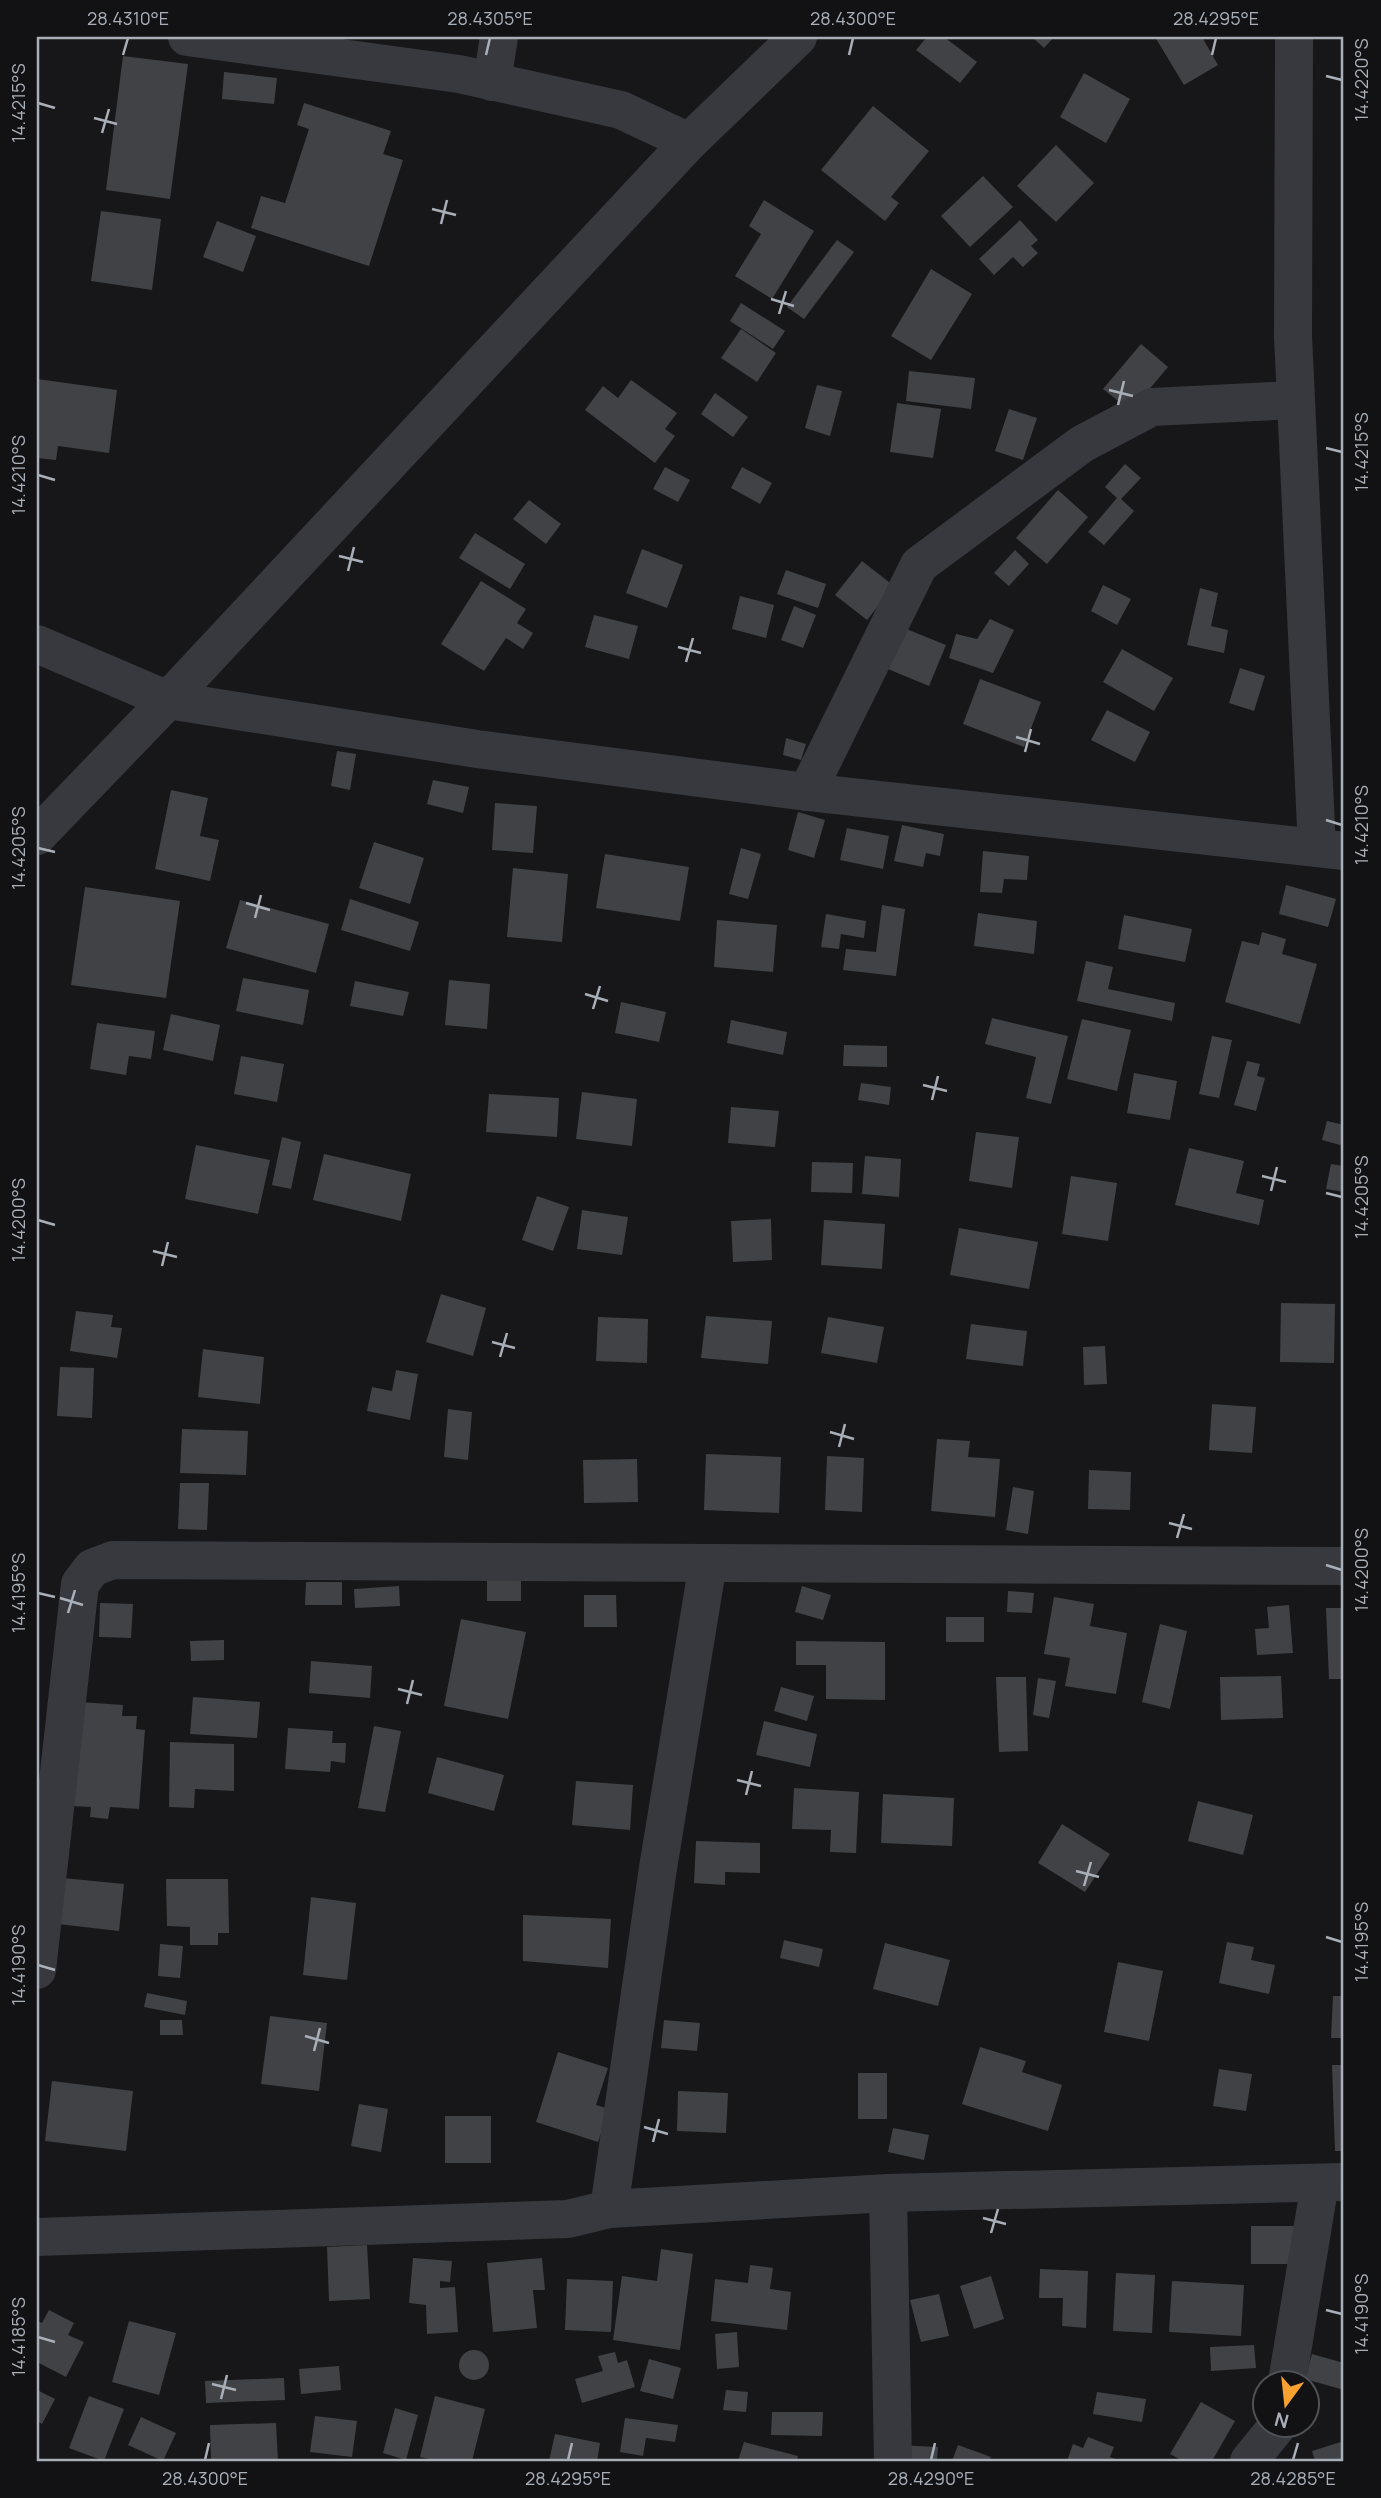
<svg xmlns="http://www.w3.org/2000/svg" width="1381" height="2498" font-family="Manrope,sans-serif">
  <rect width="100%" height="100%" fill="#171719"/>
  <g fill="#414246">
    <polygon points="927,37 944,37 977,62 960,83 916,50"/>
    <polygon points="1032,37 1054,37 1044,48"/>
    <polygon points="1155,37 1202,37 1218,65 1184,85"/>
    <polygon points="123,56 188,64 170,199 106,190"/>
    <polygon points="224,72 277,78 274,104 222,99"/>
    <polygon points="1084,73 1130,99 1106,143 1060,117"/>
    <polygon points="304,103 391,131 383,154 403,160 369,266 251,228 261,196 285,203 309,129 297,125"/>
    <polygon points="873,106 929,151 891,197 899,203 885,221 821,170"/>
    <polygon points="1056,145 1094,183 1056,222 1017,186"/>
    <polygon points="983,176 1013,207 970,247 941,216"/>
    <polygon points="764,200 814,231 772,299 735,276 761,234 749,226"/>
    <polygon points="101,211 161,219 152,290 91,281"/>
    <polygon points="1020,220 1038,240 1031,246 1038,253 1023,267 1013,257 994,275 979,259"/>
    <polygon points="217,221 256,236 243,272 203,257"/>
    <polygon points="837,240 854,252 804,319 787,307"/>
    <polygon points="931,269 972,294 931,360 891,336"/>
    <polygon points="741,303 785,331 773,349 730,321"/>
    <polygon points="741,329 776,353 757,382 721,358"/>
    <polygon points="1141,344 1168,367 1131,411 1103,389"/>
    <polygon points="909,371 975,378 971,409 906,401"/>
    <polygon points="37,379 117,390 109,453 58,446 56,460 37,458"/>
    <polygon points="631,380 677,413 665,429 675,436 655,463 585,410 603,386 618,398"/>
    <polygon points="817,385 842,391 830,436 805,428"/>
    <polygon points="715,393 748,417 733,437 701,414"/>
    <polygon points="897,403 941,409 933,458 890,452"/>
    <polygon points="1009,409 1037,418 1023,460 995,451"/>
    <polygon points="1125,464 1141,478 1121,499 1134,511 1104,545 1088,532 1117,498 1105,487"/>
    <polygon points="665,467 690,480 678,502 653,489"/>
    <polygon points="742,467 772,483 760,504 731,488"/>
    <polygon points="1058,490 1088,517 1047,564 1016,538"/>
    <polygon points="529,500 561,524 546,544 513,519"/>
    <polygon points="475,533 525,564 510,589 459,558"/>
    <polygon points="642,549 683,565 667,608 626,593"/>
    <polygon points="1015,550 1029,564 1009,586 994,573"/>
    <polygon points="862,561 894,586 867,620 835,595"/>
    <polygon points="786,570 826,584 818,608 777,594"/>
    <polygon points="481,581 526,609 517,623 533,633 523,649 506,638 484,671 441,644"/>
    <polygon points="1103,585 1131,599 1117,625 1091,611"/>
    <polygon points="1200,588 1218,593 1211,626 1228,630 1224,653 1187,645"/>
    <polygon points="740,596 774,605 766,638 732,629"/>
    <polygon points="794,606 816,615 803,648 781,640"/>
    <polygon points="594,615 638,626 629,659 585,647"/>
    <polygon points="990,619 1014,630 993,673 949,658 956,634 977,639"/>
    <polygon points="904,628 946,645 929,686 888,669"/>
    <polygon points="1122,649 1173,678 1154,711 1103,682"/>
    <polygon points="1240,668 1265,676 1254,711 1229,703"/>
    <polygon points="980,679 1041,702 1024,747 963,724"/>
    <polygon points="1107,710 1150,732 1135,762 1091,740"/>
    <polygon points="786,738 806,744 801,760 783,755"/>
    <polygon points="337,751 356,754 350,790 331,786"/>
    <polygon points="433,780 469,787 463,813 427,804"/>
    <polygon points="171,790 208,798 200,836 219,840 210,881 155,869"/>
    <polygon points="495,803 537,806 533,853 492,850"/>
    <polygon points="798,812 825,820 814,858 788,850"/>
    <polygon points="902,825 944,834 940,856 926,853 923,867 894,861"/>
    <polygon points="847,828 889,836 883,869 840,860"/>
    <polygon points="374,842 424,858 410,904 359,888"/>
    <polygon points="741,848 761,854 748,899 729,894"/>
    <polygon points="983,851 1029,856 1027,880 1004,879 1002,893 980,892"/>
    <polygon points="605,854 689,867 680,921 596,908"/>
    <polygon points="513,868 568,874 562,942 507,937"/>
    <polygon points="1286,885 1336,899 1328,927 1279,914"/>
    <polygon points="85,887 180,901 166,998 71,985"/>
    <polygon points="350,899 419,922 410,951 341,930"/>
    <polygon points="240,900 329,924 316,973 226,948"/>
    <polygon points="882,905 905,909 896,976 843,970 846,949 876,952"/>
    <polygon points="978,913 1037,921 1034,954 974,946"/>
    <polygon points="826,914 866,921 864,938 841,934 839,949 821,947"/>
    <polygon points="1124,915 1192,929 1185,962 1118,949"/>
    <polygon points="717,920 777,925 773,972 714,967"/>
    <polygon points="1262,932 1286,939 1282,954 1317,964 1300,1024 1225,1002 1242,941 1259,945"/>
    <polygon points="1086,961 1113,967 1108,989 1175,1003 1172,1021 1077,1001"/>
    <polygon points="243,978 309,990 303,1025 236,1011"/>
    <polygon points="449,980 490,984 487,1029 445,1025"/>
    <polygon points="355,981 409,992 403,1016 350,1006"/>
    <polygon points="621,1002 666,1012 659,1042 615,1033"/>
    <polygon points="171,1014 220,1025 213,1061 163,1050"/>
    <polygon points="992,1018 1068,1036 1051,1104 1026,1098 1036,1057 985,1044"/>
    <polygon points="1082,1019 1131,1030 1117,1091 1067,1079"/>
    <polygon points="731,1020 787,1032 783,1055 727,1043"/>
    <polygon points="97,1023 155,1031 151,1059 129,1056 126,1075 90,1069"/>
    <polygon points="1212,1036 1232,1040 1219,1098 1199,1094"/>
    <polygon points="844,1045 887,1046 887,1067 843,1066"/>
    <polygon points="241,1056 284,1064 277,1102 234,1094"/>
    <polygon points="1247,1061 1260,1064 1257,1076 1265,1078 1256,1111 1234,1105"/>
    <polygon points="1134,1073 1177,1081 1170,1120 1127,1113"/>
    <polygon points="861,1083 891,1087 889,1105 858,1100"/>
    <polygon points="582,1092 637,1099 632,1146 576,1139"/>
    <polygon points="489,1094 559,1098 557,1137 486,1132"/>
    <polygon points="731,1107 779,1111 775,1147 728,1143"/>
    <polygon points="1327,1121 1344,1125 1344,1146 1322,1140"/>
    <polygon points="976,1132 1019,1137 1012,1188 969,1181"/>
    <polygon points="282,1137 301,1142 291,1189 272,1185"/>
    <polygon points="196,1145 270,1160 258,1214 185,1199"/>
    <polygon points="1189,1148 1244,1161 1236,1193 1264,1200 1259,1225 1175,1205"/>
    <polygon points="324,1154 411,1174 401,1221 313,1200"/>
    <polygon points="865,1156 901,1159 899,1197 862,1194"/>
    <polygon points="812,1162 853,1163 852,1193 811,1192"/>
    <polygon points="1331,1164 1344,1166 1344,1192 1326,1189"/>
    <polygon points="1071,1176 1117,1183 1108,1241 1062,1234"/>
    <polygon points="537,1196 569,1207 553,1251 522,1240"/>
    <polygon points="582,1210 628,1217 622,1255 577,1249"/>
    <polygon points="771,1219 772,1260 733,1262 731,1221"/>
    <polygon points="824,1220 885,1224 882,1269 821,1265"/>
    <polygon points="959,1228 1038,1242 1029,1289 950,1275"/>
    <polygon points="441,1294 486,1308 473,1356 426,1342"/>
    <polygon points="1281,1303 1335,1304 1334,1363 1280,1362"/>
    <polygon points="76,1311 113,1315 111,1327 122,1328 117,1358 70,1351"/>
    <polygon points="706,1316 772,1321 768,1364 701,1358"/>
    <polygon points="598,1317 648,1319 647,1363 596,1361"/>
    <polygon points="828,1317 884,1327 877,1363 821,1353"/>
    <polygon points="971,1324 1027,1331 1023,1366 966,1359"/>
    <polygon points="1105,1346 1107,1384 1084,1385 1083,1347"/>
    <polygon points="203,1349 264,1357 260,1404 198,1397"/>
    <polygon points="60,1367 94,1368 92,1418 57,1416"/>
    <polygon points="396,1370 418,1374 410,1420 367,1411 372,1387 392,1391"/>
    <polygon points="1212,1404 1256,1407 1252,1453 1209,1450"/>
    <polygon points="448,1409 472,1412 468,1460 444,1457"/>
    <polygon points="182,1429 248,1431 246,1475 180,1473"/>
    <polygon points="937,1439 970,1441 968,1457 1000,1459 995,1517 931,1511"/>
    <polygon points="706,1454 781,1457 779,1513 704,1510"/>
    <polygon points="827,1456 864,1458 862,1512 825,1510"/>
    <polygon points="637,1459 638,1502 584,1503 583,1460"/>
    <polygon points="1089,1470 1131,1472 1130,1510 1088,1509"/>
    <polygon points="180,1483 209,1483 207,1530 178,1529"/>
    <polygon points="1013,1487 1034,1491 1028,1534 1006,1530"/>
    <rect x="487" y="1580" width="34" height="21"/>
    <polygon points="306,1582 342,1582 342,1605 305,1605"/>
    <polygon points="399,1586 400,1606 355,1608 354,1589"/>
    <polygon points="802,1586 831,1595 823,1620 795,1612"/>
    <polygon points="1008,1591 1034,1593 1032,1613 1007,1612"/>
    <polygon points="584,1595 616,1595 617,1627 584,1627"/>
    <polygon points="1054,1597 1094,1604 1090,1626 1127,1633 1116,1694 1065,1686 1070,1658 1044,1654"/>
    <polygon points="100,1603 133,1604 131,1638 99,1637"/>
    <polygon points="1289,1605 1293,1653 1257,1655 1255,1629 1269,1628 1267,1607"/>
    <polygon points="1326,1608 1344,1608 1344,1679 1329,1679"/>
    <rect x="946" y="1617" width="38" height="25"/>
    <polygon points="461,1619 526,1632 508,1719 444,1706"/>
    <polygon points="1160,1624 1187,1631 1170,1709 1142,1702"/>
    <polygon points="224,1640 224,1660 191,1661 190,1641"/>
    <polygon points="796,1641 885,1642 885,1700 826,1699 826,1665 796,1665"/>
    <polygon points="311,1661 372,1666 370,1698 309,1693"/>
    <polygon points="1281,1676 1283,1718 1221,1720 1220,1677"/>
    <polygon points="996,1677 1026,1677 1028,1751 999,1752"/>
    <polygon points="1038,1678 1056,1681 1049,1718 1033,1715"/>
    <polygon points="781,1687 814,1696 807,1721 774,1711"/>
    <polygon points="193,1697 260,1702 257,1738 190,1734"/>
    <polygon points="80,1702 123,1705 122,1716 137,1716 136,1729 145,1730 139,1809 110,1807 108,1819 90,1817 91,1807 72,1806"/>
    <polygon points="764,1721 817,1734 810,1767 756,1755"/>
    <polygon points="374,1726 401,1731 385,1812 358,1808"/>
    <polygon points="288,1728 333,1731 332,1743 346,1743 345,1763 331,1761 330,1772 285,1769"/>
    <polygon points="170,1742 234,1744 234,1791 195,1789 194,1808 169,1807"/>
    <polygon points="437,1757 504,1775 494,1811 428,1793"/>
    <polygon points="576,1781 633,1785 630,1830 572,1825"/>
    <polygon points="794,1788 859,1792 856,1853 830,1852 831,1830 792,1829"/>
    <polygon points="883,1794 954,1798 952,1846 881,1843"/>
    <polygon points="1198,1801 1253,1815 1243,1855 1188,1841"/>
    <polygon points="1062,1824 1110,1854 1085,1892 1038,1863"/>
    <polygon points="696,1841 760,1843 760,1873 725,1872 725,1885 694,1883"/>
    <polygon points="63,1878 124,1884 119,1931 58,1924"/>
    <polygon points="166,1879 228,1879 229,1933 218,1933 218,1945 190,1945 190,1927 167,1926"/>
    <polygon points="311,1897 356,1903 347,1980 303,1975"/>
    <polygon points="523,1915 611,1919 608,1968 523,1961"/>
    <polygon points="784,1940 823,1949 819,1967 780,1958"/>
    <polygon points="1227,1942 1254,1947 1251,1960 1275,1965 1269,1994 1219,1983"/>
    <polygon points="885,1943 950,1960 938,2006 873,1989"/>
    <polygon points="160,1944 183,1946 180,1978 158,1976"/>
    <polygon points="1118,1962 1163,1971 1149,2041 1104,2032"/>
    <polygon points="147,1993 187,2001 185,2015 144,2007"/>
    <polygon points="1333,1996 1344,1996 1344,2038 1331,2038"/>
    <polygon points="270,2016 327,2023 319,2091 261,2084"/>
    <polygon points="160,2020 182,2020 183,2035 160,2035"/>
    <polygon points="664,2020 700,2023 697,2051 661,2048"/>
    <polygon points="980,2047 1026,2061 1022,2072 1062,2085 1048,2131 962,2104"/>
    <polygon points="558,2052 608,2068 596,2105 609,2109 598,2142 536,2122"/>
    <polygon points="1332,2065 1344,2065 1344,2151 1335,2151"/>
    <polygon points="1219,2069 1252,2074 1246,2111 1213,2106"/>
    <rect x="858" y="2073" width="29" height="46"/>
    <polygon points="52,2081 133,2091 126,2151 45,2141"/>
    <polygon points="678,2091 728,2093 726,2133 677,2131"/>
    <polygon points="359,2104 388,2109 381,2152 351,2146"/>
    <rect x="445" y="2116" width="46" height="47"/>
    <polygon points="893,2128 929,2135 924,2160 888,2152"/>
    <rect x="1251" y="2226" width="43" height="38"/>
    <polygon points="367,2245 370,2299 329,2301 327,2247"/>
    <polygon points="661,2249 693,2254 680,2350 613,2340 622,2276 657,2281"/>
    <polygon points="413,2258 452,2261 450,2282 440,2281 440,2288 455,2287 458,2332 427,2334 426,2305 409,2303"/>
    <polygon points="542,2258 545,2290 533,2290 537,2328 493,2332 487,2263"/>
    <polygon points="750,2265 773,2268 770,2289 791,2292 787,2330 711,2321 715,2279 748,2283"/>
    <polygon points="1040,2269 1088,2271 1086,2328 1062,2326 1063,2298 1039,2298"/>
    <polygon points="1116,2273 1155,2275 1152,2333 1113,2331"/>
    <polygon points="991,2276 1004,2319 974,2329 960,2286"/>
    <polygon points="567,2279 613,2281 611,2332 565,2330"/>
    <polygon points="1172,2281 1244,2285 1241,2336 1169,2332"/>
    <polygon points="939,2294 949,2336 921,2342 910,2300"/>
    <polygon points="49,2310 74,2323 68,2335 84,2342 66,2377 37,2362 37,2321 42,2323"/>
    <polygon points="129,2321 176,2333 159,2395 112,2382"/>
    <polygon points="737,2332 739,2367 717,2369 715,2334"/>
    <polygon points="1254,2345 1256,2368 1211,2371 1210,2347"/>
    <circle cx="474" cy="2365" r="15"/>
    <polygon points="615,2352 618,2363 627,2360 635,2387 582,2403 575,2379 603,2371 598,2356"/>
    <polygon points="1312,2354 1344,2363 1344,2390 1305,2379"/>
    <polygon points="649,2359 681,2368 673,2399 640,2391"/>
    <polygon points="339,2366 341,2390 301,2394 299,2369"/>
    <polygon points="284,2378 285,2400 206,2403 205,2381"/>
    <polygon points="37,2390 55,2399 42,2424 37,2421"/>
    <polygon points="726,2390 748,2392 746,2412 723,2410"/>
    <polygon points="1097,2392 1146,2399 1142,2422 1093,2414"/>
    <polygon points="89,2396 124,2409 104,2461 69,2448"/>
    <polygon points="435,2396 485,2409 472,2461 439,2461 420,2457"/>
    <polygon points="1201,2402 1235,2421 1212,2461 1183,2461 1170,2454"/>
    <polygon points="395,2408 418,2415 406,2460 383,2453"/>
    <polygon points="772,2412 823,2412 822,2436 771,2435"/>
    <polygon points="315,2416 357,2421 352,2457 310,2452"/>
    <polygon points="141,2417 176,2433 163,2461 128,2445"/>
    <polygon points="625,2418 678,2425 675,2442 646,2438 643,2456 620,2452"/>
    <polygon points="276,2423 278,2461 211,2461 210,2425"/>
    <polygon points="555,2434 600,2443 597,2461 549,2461"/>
    <polygon points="1088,2437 1114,2447 1110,2457 1121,2461 1067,2461 1073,2444 1083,2448"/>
    <polygon points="1344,2441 1344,2461 1315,2461 1312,2451"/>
    <polygon points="744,2442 798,2456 797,2461 738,2461"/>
    <polygon points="893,2445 938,2447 937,2461 892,2461"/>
    <polygon points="958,2445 991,2457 989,2461 952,2461"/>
  </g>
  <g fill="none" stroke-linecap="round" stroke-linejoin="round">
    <g stroke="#38393e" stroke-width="38">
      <polyline points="187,37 459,74 621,110 689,142"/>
      <polyline points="1294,37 1293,336 1317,848"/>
      <polyline points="492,82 499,37"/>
      <polyline points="37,644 168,700 477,749 807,792 1344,851"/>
      <polyline points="807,792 919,565 1082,444 1152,407 1295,400"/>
      <polyline points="37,836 168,700 689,142 798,37"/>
      <polyline points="37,1970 80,1584 92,1568 113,1560 1344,1566"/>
      <polyline points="888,2193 893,2461"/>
      <polyline points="609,2209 658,1868 708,1563"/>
      <polyline points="37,2237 568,2219 609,2209 888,2193 1344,2182"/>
      <polyline points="1287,2382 1320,2183"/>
      <polyline points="1249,2461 1279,2424"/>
    </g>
  </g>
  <path fill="none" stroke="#a9afb9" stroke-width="2.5" d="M123 55 128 38M486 55 490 38M849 55 853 38M1212 55 1216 38M1326 76 1342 80M38 103 55 108M94 118 117 124M102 133 109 109M432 209 456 215M441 224 447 200M771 299 794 306M779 314 786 291M1109 390 1133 396M1118 405 1124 381M1326 448 1342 452M38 475 55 480M339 556 363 562M348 571 354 547M678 647 701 653M686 662 693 638M1016 737 1040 744M1025 752 1031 729M1326 820 1342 825M38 848 55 852M246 903 270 910M255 918 261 895M585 994 608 1001M593 1009 600 986M923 1085 947 1091M932 1100 938 1076M1262 1176 1286 1182M1271 1191 1277 1167M1326 1193 1342 1197M38 1220 55 1225M153 1251 177 1257M162 1266 168 1242M492 1342 515 1348M500 1357 507 1333M830 1432 854 1439M839 1447 845 1424M1169 1523 1192 1529M1177 1538 1184 1514M1326 1565 1342 1570M38 1593 55 1597M60 1598 83 1605M68 1613 75 1590M398 1689 422 1695M407 1704 413 1680M737 1780 761 1786M746 1795 752 1771M1076 1871 1099 1877M1084 1886 1091 1862M1326 1937 1342 1942M38 1965 55 1970M305 2036 329 2043M314 2051 320 2028M644 2127 668 2134M653 2142 659 2119M983 2218 1006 2224M991 2233 998 2209M1326 2310 1342 2314M38 2337 55 2342M212 2384 236 2390M221 2399 227 2375M205 2460 209 2443M568 2460 572 2443M931 2460 935 2443M1293 2460 1298 2443"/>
  <rect width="1381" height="2498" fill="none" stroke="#121214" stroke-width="77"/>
  <g transform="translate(1286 2404) rotate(195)"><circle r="33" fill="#121214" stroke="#4e5156" stroke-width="2"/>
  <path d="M0-5L12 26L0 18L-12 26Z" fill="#f7a131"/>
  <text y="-10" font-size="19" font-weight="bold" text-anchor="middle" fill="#a9afb9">N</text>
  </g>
  <rect x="38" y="38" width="1304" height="2422" fill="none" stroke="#a9afb9" stroke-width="2.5"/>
  <g font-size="18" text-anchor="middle" fill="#a9afb9">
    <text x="128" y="25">28.4310°E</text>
    <text x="490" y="25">28.4305°E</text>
    <text x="853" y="25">28.4300°E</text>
    <text x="1216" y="25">28.4295°E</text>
    <text transform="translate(1362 80) rotate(-90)" y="6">14.4220°S</text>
    <text transform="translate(19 103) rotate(-90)" y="6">14.4215°S</text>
    <text transform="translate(1362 452) rotate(-90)" y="6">14.4215°S</text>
    <text transform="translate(19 475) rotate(-90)" y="6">14.4210°S</text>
    <text transform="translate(1362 825) rotate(-90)" y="6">14.4210°S</text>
    <text transform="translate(19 848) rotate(-90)" y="6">14.4205°S</text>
    <text transform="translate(1362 1197) rotate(-90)" y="6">14.4205°S</text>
    <text transform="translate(19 1220) rotate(-90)" y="6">14.4200°S</text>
    <text transform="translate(1362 1570) rotate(-90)" y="6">14.4200°S</text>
    <text transform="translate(19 1593) rotate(-90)" y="6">14.4195°S</text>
    <text transform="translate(1362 1942) rotate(-90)" y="6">14.4195°S</text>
    <text transform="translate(19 1965) rotate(-90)" y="6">14.4190°S</text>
    <text transform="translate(1362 2314) rotate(-90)" y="6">14.4190°S</text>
    <text transform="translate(19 2337) rotate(-90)" y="6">14.4185°S</text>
    <text x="205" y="2485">28.4300°E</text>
    <text x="568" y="2485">28.4295°E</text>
    <text x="931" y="2485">28.4290°E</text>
    <text x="1293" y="2485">28.4285°E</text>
  </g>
</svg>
